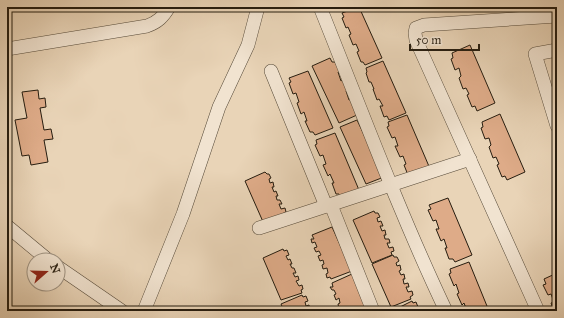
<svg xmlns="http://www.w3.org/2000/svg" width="564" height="318" font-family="'IM FELL Great Primer',serif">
  <rect width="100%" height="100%" fill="#e9d4b7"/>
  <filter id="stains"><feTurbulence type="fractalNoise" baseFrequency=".005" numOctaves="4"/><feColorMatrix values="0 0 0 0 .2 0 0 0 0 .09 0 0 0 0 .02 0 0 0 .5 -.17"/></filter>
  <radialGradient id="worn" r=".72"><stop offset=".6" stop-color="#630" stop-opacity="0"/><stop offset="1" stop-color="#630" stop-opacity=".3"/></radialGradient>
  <g fill="#deab88" stroke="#251c0f">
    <polygon points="359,7 382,58 365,65 363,62 361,62 357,52 359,51 356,44 353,45 349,35 351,34 348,27 346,28 342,18 344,17 342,13"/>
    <polygon points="470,45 495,103 477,111 475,106 472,107 467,95 469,94 466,88 463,89 459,78 461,76 459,68 455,70 451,59 453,58 452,53"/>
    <polygon points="330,58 332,62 335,62 340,72 338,72 341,81 344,79 349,91 346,91 349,100 352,99 357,115 339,123 312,66"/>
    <polygon points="383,61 406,113 389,120 387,116 384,117 380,106 383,106 379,99 377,100 373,89 374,89 371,82 369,82 366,73 367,72 366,68"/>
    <polygon points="308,71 333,128 315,135 313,132 310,132 305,121 307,121 304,112 301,114 297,103 299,102 296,93 293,94 289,83 291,82 289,78"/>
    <polygon points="38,90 39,99 45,98 46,107 40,108 44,130 51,129 53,139 44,140 48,162 31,165 29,155 22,156 15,120 27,118 22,92"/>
    <polygon points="500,114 525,172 507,180 505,176 502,177 497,165 499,164 496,157 493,158 489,147 491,145 489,138 485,139 481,128 483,127 482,122"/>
    <polygon points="407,115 431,171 408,175 404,165 406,164 403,156 400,157 395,146 398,146 395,137 392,138 387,127 389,126 388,122"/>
    <polygon points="357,120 384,177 366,184 340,127"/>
    <polygon points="335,133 359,190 341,197 339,194 336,194 332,183 334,183 330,174 328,176 323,165 326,164 323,155 320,156 315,145 317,144 316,140"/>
    <polygon points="265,172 267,174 269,174 271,178 269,179 270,183 273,182 274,187 272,187 274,192 276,191 278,196 276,196 277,200 280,200 282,204 279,204 281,209 285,208 286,212 264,224 245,181"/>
    <polygon points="448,198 472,255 455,262 453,259 449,259 445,248 447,248 444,239 441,241 436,229 439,229 436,220 433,221 428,210 431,209 429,205"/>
    <polygon points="374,211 375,213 378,213 380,217 377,218 378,222 381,221 383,226 380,226 382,231 385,230 386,235 384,235 385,239 389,239 390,243 387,243 389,248 393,247 394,251 391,252 392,255 372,263 353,220"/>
    <polygon points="332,227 352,271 331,279 330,277 327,278 326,274 328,273 327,268 323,269 322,265 324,264 323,260 320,261 318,256 321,255 319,251 316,252 314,248 317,247 315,242 312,243 311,239 314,239 312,235"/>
    <polygon points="283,249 284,251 287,250 289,255 286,256 288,260 290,259 292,264 290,264 292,268 294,268 296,273 293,273 295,277 298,276 299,280 296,281 299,286 302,285 303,289 301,290 302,293 281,300 263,258"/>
    <polygon points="393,255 394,257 397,257 399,261 396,263 397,266 400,265 401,270 399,271 401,275 404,274 405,279 403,279 404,284 408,283 409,287 406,287 408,292 412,291 413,295 410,297 411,299 391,307 372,264"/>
    <polygon points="469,262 489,311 467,311 464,303 462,305 457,294 459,293 456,284 454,286 449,274 451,273 450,269"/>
    <polygon points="557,273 557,311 554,311 551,303 554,302 551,294 548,295 543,285 546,284 544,279"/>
    <polygon points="352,274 368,311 344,311 342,307 339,309 338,304 340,303 339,298 336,300 334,295 336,294 334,290 332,290 330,287 333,287 332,283"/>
    <polygon points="302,295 303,297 306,296 308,301 305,302 306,306 309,305 310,310 309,311 284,311 281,304"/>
    <polygon points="412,301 413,303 416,302 418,307 415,308 416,311 392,311"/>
  </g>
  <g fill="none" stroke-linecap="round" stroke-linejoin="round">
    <g stroke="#564a39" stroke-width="14">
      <g id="minor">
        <path d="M320 7C361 109 399 212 446 311"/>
        <path d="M7 49 147 26C158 22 163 17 169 7"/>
        <polyline points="557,50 535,54 557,126"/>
        <polyline points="271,71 326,206"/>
        <polyline points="331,205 373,311"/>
        <polyline points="7,226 48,260"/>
        <polyline points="259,228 470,159"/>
        <polyline points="58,267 122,311"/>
        <polyline points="144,311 183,214 219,107 248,45 258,7"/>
        <polyline points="538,311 416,40 415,33 416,28 424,25 557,16"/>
      </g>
    </g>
    <use href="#minor" stroke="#f1e3d0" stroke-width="13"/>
  </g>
  <rect width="564" height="318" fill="none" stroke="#e9d4b7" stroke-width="24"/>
  <rect x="8" y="8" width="548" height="302" fill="none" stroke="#251c0f" stroke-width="2"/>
  <rect x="12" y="12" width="540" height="294" fill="none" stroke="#251c0f"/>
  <g transform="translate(46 272) rotate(70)"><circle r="19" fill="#f1e3d0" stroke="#9f9383"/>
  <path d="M0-3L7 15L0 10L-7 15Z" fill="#8f2418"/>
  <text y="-6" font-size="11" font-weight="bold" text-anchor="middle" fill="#251c0f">N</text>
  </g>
  <path d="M410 44v6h69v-6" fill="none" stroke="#251c0f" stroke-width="2"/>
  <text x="416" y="44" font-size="12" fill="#251c0f" stroke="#f1e3d0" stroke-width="3" paint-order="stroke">50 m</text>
  <rect width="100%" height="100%" filter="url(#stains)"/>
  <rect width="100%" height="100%" fill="url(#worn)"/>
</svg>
